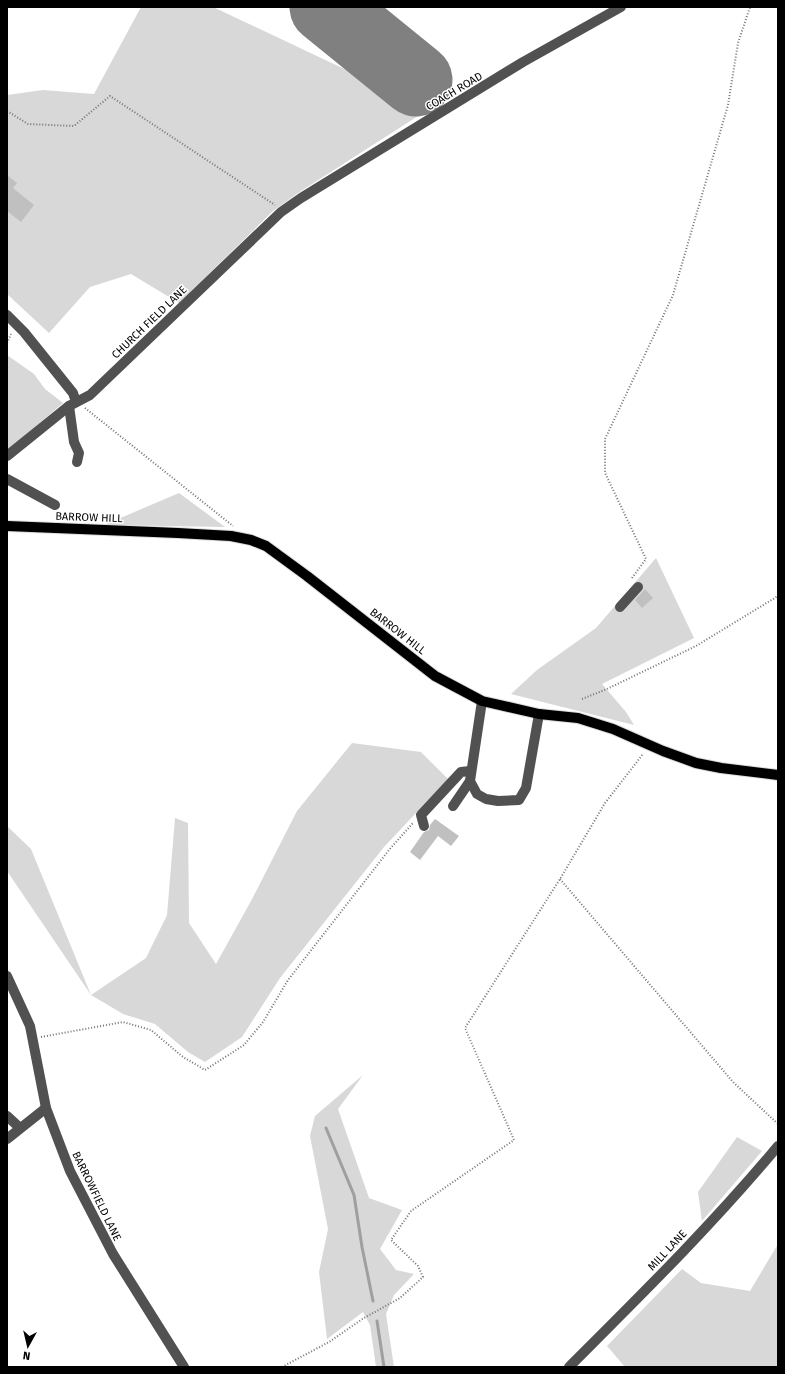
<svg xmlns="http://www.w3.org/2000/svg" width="785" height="1374" font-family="'Fira Sans',sans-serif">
  <rect width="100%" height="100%" fill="#fff"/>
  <g fill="#d8d8d8">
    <polygon points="141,7 213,7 429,109 298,193 273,211 179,303 131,274 90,287 49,333 7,294 7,95 43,90 94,94"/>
    <polygon points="7,355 34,374 45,389 63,403 21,439 7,453"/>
    <polygon points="179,493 225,527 104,525"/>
    <polygon points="656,558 694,638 602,684 626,712 634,725 511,694 537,670 596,628"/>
    <polygon points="352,743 421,752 448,779 384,847 280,978 242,1037 205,1062 188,1052 155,1024 123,1014 91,995 7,871 7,826 31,849 91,995 146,958 167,915 175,818 188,823 189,923 216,964 251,901 297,811"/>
    <polygon points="363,1075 338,1109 369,1198 402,1210 380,1249 396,1270 414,1274 394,1295 386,1314 394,1367 376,1367 370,1325 363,1312 327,1339 319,1272 328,1229 310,1136 315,1116"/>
    <polygon points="737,1137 762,1151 702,1221 698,1192"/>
    <polygon points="778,1244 778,1367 625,1367 607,1346 682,1269 701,1283 750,1291"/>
  </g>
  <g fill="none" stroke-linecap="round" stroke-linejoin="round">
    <g stroke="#9f9f9f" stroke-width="3">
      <polyline points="326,1128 354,1195 362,1247 373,1301"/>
      <polyline points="377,1321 384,1367"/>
    </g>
    <polyline stroke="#808080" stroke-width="73" points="326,7 416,80"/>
  </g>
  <g fill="#c0c0c0">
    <polygon points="7,175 17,183 13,188 34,205 21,222 7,211"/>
    <polygon points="645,589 653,598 642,608 635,600"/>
    <polygon points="435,819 459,836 451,846 438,836 420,860 410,852 424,832 429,830 430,825"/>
  </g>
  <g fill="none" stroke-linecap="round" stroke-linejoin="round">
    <g stroke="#dbdbdb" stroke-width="12">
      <polyline id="major" points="7,526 178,533 231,536 251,540 266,546 307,576 435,676 482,701 539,714 578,718 613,729 663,751 696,763 721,768 778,775"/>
    </g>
    <g stroke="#737373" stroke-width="2" stroke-dasharray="1 2" stroke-linecap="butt">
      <polyline points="7,111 28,124 74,126 110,96 275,205"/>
      <polyline points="7,343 11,334"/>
      <polyline points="85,408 233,526"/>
      <polyline points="632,578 646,559 605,473 605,439 673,295 728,105 738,43 750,7"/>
      <polyline points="582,699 607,689 696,646 778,596"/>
      <polyline points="560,879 733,1082 778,1124"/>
      <polyline points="41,1037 123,1022 151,1030 183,1057 205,1070 244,1045 263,1022 288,980 389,850 413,823"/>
      <polyline points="282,1367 329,1342 364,1318 400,1298 423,1277 418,1266 391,1240 411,1211 514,1140 465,1028 560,879 605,803 643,754"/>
    </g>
    <g stroke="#515151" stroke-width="10">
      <polyline points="7,315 24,332 73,393 76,402"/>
      <polyline points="69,406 74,442 79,453 77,462"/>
      <polyline points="7,456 69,406 90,395 281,212 301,198 523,62 621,7"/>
      <polyline points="7,479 55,505"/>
      <polyline points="620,607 638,587"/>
      <polyline points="482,701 470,781 477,794 486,799 498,801 519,800 526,788 539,714"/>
      <polyline points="453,806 470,781"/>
      <polyline points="424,826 421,815 461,772 470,771"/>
      <polyline points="7,976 30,1026 46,1108 70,1171 113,1254 184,1367"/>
      <polyline points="7,1116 20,1128"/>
      <polyline points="7,1139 46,1108"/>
      <path d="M569 1367C641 1295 713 1224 778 1146"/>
    </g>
    <use href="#major" stroke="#000" stroke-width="10"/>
  </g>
  <g text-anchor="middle" stroke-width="3" stroke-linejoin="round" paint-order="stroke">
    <g font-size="11" fill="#000" stroke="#fff">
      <text transform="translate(454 91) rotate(-31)" y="4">COACH ROAD</text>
      <text transform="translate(149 322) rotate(-44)" y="4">CHURCH FIELD LANE</text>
      <text transform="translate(89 517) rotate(2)" y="4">BARROW HILL</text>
      <text transform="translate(398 631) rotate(38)" y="4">BARROW HILL</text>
      <text transform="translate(97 1196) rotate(64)" y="4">BARROWFIELD LANE</text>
      <text transform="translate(667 1250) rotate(-47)" y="4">MILL LANE</text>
    </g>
  </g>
  <rect width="785" height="1374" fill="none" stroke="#000000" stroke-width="16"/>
  <g transform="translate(28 1346) rotate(188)" stroke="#ffffff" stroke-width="3" paint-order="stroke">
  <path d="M0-3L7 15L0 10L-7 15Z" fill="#000000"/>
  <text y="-6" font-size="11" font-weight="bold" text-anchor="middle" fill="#000000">N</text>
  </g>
</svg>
